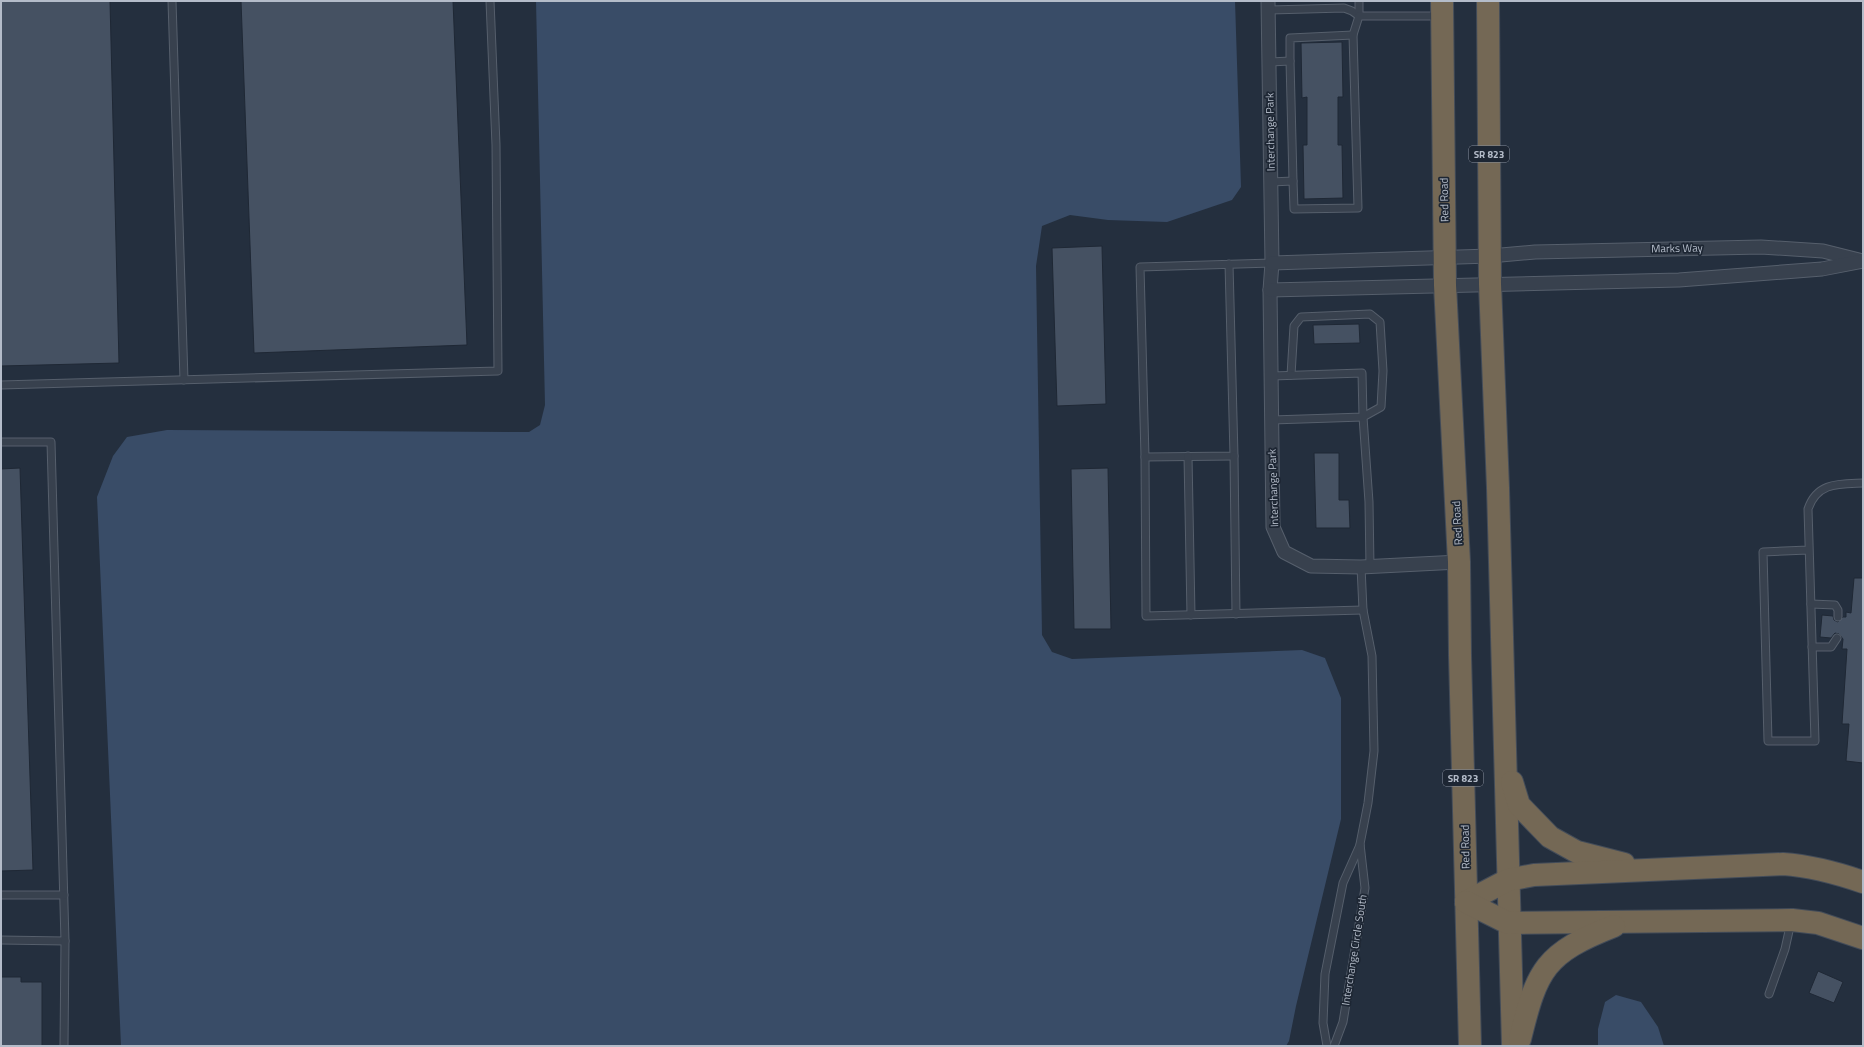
<svg xmlns="http://www.w3.org/2000/svg" width="1864" height="1047" font-family="'Titillium Web',sans-serif">
  <rect width="100%" height="100%" fill="#242f3e"/>
  <g fill="#394c67">
    <polygon points="536,1 1235,1 1241,187 1232,200 1167,222 1108,220 1070,215 1042,226 1036,266 1042,635 1052,652 1072,659 1302,650 1325,658 1341,698 1341,819 1296,1006 1289,1041 1286,1046 121,1046 97,497 113,456 127,437 167,430 529,432 540,425 545,405"/>
    <polygon points="1616,995 1641,1002 1658,1027 1664,1046 1598,1046 1598,1029 1605,1002"/>
  </g>
  <g fill="#455162" stroke="#1f2835">
    <polygon points="1,1 110,1 119,363 1,366"/>
    <polygon points="241,1 453,1 467,345 254,353"/>
    <polygon points="1342,42 1343,97 1338,97 1338,145 1342,145 1343,198 1304,199 1303,145 1307,145 1307,97 1302,98 1301,43"/>
    <polygon points="1102,246 1106,404 1057,406 1052,248"/>
    <polygon points="1359,324 1360,343 1314,344 1313,325"/>
    <polygon points="1314,453 1339,453 1339,500 1349,500 1350,528 1316,528"/>
    <polygon points="20,468 33,870 1,871 1,469"/>
    <polygon points="1108,468 1111,629 1074,629 1071,469"/>
    <polygon points="1854,578 1863,578 1863,763 1846,761 1849,724 1842,724 1847,649 1842,649 1843,639 1839,634 1835,633 1831,638 1820,637 1822,615 1833,616 1834,620 1838,622 1843,617 1846,617 1846,612 1851,613"/>
    <polygon points="1818,971 1843,982 1834,1003 1809,993"/>
    <polygon points="1,977 21,977 21,982 42,982 42,1046 1,1046"/>
  </g>
  <g fill="none" stroke-linecap="round" stroke-linejoin="round">
    <g stroke="#565f6c" stroke-width="9">
      <g id="lane">
        <polyline points="172,1 184,380"/>
        <polyline points="1268,10 1344,8 1352,11 1359,16"/>
        <polyline points="1359,16 1359,1"/>
        <polyline points="1290,61 1290,38 1353,35"/>
        <polyline points="1269,62 1290,61 1293,181"/>
        <polyline points="1271,182 1293,181 1294,209 1358,208 1353,35 1359,16 1440,16"/>
        <path d="M1229 264 1234 456 1145 457 1140 267C1184 266 1228 264 1272 263"/>
        <polyline points="1291,375 1294,326 1301,317 1370,314 1380,322 1383,371 1381,407 1363,417 1369,502 1370,567"/>
        <polyline points="1,385 498,371 496,145 490,1"/>
        <polyline points="1272,420 1363,417 1362,373 1272,376"/>
        <polyline points="1,442 51,442 65,941 1,940"/>
        <polyline points="1188,456 1191,615"/>
        <polyline points="1234,456 1236,614"/>
        <polyline points="1145,457 1146,616 1363,610"/>
        <path d="M1808 550 1763 552 1768 741H1815L1808 509C1817 482 1839 484 1863 483"/>
        <polyline points="1811,604 1835,605 1838,610 1838,617"/>
        <polyline points="1812,647 1831,647 1837,638"/>
        <polyline points="1,895 64,895"/>
        <polyline points="1769,994 1785,949 1791,922"/>
        <polyline points="64,1046 65,941"/>
        <polyline points="1327,1046 1323,1023 1325,974 1343,883 1360,845"/>
        <polyline points="1334,1046 1343,1022 1365,888 1360,844 1368,803 1374,751 1372,656 1363,610 1361,567"/>
      </g>
    </g>
    <g stroke="#565f6c" stroke-width="15">
      <g id="street">
        <polyline points="1268,1 1272,263 1270,290 1273,527 1284,552 1311,566 1361,567 1459,562"/>
        <polyline points="1272,263 1490,256 1535,252 1761,247 1823,251 1859,260"/>
        <polyline points="1270,290 1679,280 1822,269 1863,261"/>
      </g>
    </g>
    <g stroke="#434c59" stroke-width="24">
      <g id="highway">
        <polyline points="1442,1 1445,285 1459,562 1460,655 1470,1046"/>
        <polyline points="1488,1 1490,284 1498,488 1513,1046"/>
        <polyline points="1512,782 1519,805 1550,837 1577,852 1624,864"/>
        <path d="M1466 902 1508 880 1534 875 1783 864C1811 866 1837 873 1863 882"/>
        <polyline points="1466,902 1508,923 1792,920 1818,923 1863,938"/>
        <path d="M1520 1039C1537 969 1545 953 1614 926"/>
      </g>
    </g>
    <use href="#lane" stroke="#38414e" stroke-width="7"/>
    <use href="#street" stroke="#38414e" stroke-width="13"/>
    <use href="#highway" stroke="#746855" stroke-width="22"/>
  </g>
  <g text-anchor="middle" stroke-width="3.5" stroke-linejoin="round" paint-order="stroke">
    <g fill="#1d2633" stroke="#878f9c" stroke-width="1">
      <rect x="1469" y="146" width="40" height="16" rx="3"/>
      <rect x="1443" y="770" width="40" height="16" rx="3"/>
    </g>
    <g font-size="10" font-weight="bold" fill="#b4bcc9">
      <text x="1489" y="158">SR 823</text>
      <text x="1463" y="782">SR 823</text>
    </g>
    <g font-size="11" fill="#b4bcc9" stroke="#1d2633">
      <text transform="translate(1270 132) rotate(-91)" y="4">Interchange Park</text>
      <text transform="translate(1444 200) rotate(-91)" y="4">Red Road</text>
      <text transform="translate(1677 248) rotate(-1)" y="4">Marks Way</text>
      <text transform="translate(1273 488) rotate(-92)" y="4">Interchange Park</text>
      <text transform="translate(1457 523) rotate(-93)" y="4">Red Road</text>
      <text transform="translate(1465 847) rotate(-91)" y="4">Red Road</text>
      <text transform="translate(1354 950) rotate(-81)" y="4">Interchange Circle South</text>
    </g>
  </g>
  <rect width="1864" height="1047" fill="none" stroke="#b4bcc9" stroke-width="4"/>
</svg>
